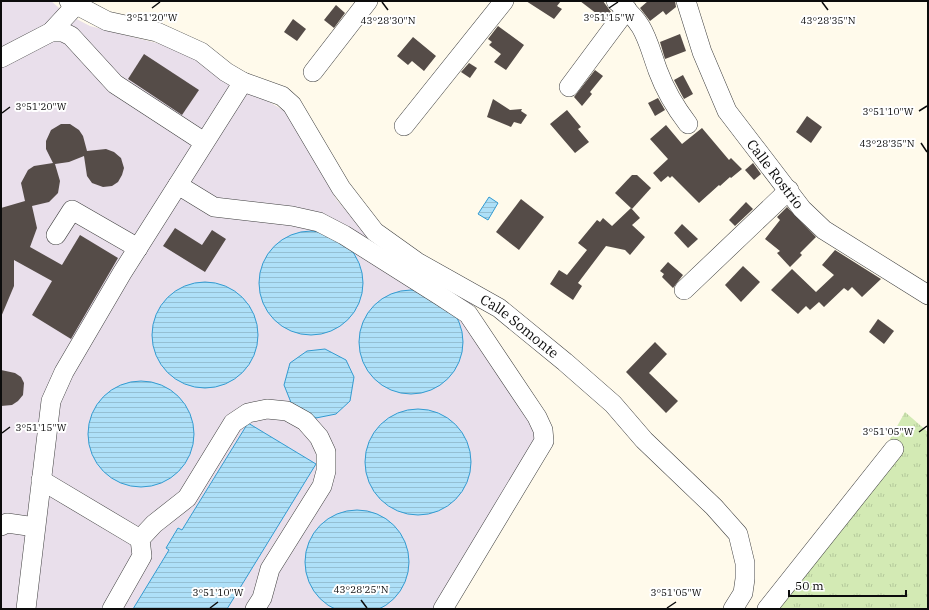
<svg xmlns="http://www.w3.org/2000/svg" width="929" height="610" font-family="'IBM Plex Serif',serif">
  <defs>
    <pattern id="grass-tufts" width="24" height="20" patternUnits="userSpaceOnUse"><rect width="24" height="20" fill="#d3eab4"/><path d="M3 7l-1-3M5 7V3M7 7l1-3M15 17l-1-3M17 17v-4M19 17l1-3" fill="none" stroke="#b4c89a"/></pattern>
    <pattern id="water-rules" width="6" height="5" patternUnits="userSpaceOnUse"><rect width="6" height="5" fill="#aee0f8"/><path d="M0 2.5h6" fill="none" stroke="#94bfd3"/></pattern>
  </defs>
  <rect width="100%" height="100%" fill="#fffaeb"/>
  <polygon fill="#e9dfeb" points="1,1 51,1 65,13 90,26 172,47 201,61 291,115 307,141 336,199 370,238 471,303 549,426 451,609 1,609"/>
  <polygon fill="url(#grass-tufts)" points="905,412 928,432 928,609 757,609 890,439"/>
  <g fill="url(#water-rules)" stroke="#339bd1">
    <polygon points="489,197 498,203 488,220 478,214"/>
    <circle cx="311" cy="283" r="52"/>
    <circle cx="205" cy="335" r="53"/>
    <circle cx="411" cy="342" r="52"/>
    <polygon points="325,349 346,360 354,377 350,401 336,414 316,418 292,405 284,385 290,363 307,351"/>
    <circle cx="141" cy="434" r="53"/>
    <circle cx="418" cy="462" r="53"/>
    <polygon points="248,423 316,464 227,609 133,609 169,550 166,548 178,528 182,530"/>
    <circle cx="357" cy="562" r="52"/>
  </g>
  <g fill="#554c48">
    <polygon points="526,1 561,1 557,6 562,9 554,19"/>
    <polygon points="580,1 603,1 611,12 605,20"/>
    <polygon points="648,1 675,1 676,7 666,15 663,11 650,21 640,8"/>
    <polygon points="336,5 345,13 334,28 324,20"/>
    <polygon points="293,19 306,29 297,41 284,32"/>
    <polygon points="498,26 524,45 506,70 494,62 501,54 489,45 492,42 488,39"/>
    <polygon points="680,34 686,51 665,59 660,42"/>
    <polygon points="413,37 436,56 424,71 412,61 408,65 397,56"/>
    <polygon points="144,54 199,90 182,115 128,79"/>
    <polygon points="469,63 477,68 470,78 461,72"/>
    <polygon points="595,70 603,76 590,92 592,94 582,106 574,97"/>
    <polygon points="683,75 693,94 684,99 674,80"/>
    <polygon points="658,98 665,110 655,116 648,103"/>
    <polygon points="493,99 510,110 522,109 521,111 527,115 521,124 514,122 511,127 487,117"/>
    <polygon points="567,110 581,127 578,129 589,142 575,153 550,124"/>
    <polygon points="807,116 822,127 811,143 796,132"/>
    <polygon points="61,124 70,124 79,130 83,136 87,151 106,149 114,152 121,158 124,168 122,175 118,182 112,186 103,187 92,183 87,176 84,156 69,162 55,164 60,181 58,193 49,202 32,206 37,228 30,247 62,265 80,235 118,258 71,339 32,315 52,281 14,260 14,286 1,317 1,208 25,201 21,183 28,170 34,166 53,163 46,149 46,141 51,130"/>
    <polygon points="666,125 682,144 702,128 729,160 731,158 742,169 731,178 730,177 720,186 719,185 699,203 672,176 670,178 668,176 661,182 653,173 668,159 650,139"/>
    <polygon points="753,163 761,174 754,180 745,170"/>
    <polygon points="632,175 637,175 651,188 632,209 615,193"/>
    <polygon points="521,199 544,217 519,250 496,232"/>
    <polygon points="746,202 753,209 735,226 729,220"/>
    <polygon points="787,207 816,237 800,253 802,255 790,267 777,253 780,251 765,239 780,220 777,217"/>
    <polygon points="631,208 640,218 632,225 645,237 630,255 625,250 606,246 578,283 582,286 573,300 550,284 559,270 567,275 587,250 578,243 597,220 600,222 603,218 612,226"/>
    <polygon points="682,224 698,239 688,248 674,233"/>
    <polygon points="175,228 202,245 212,230 226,239 205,272 163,246"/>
    <polygon points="835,250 881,279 862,297 852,287 848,291 844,288 824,307 819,302 810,310 806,306 798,314 771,290 792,269 816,292 834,275 822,265"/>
    <polygon points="668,262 683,275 673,288 662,277 664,274 660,271"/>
    <polygon points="743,266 760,282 741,302 725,285"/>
    <polygon points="878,319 894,331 884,344 869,332"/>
    <polygon points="655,342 667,354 649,373 678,401 666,413 626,372"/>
    <polygon points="1,370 15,373 21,377 24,383 23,395 18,401 12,405 1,406"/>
  </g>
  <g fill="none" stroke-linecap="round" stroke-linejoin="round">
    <g stroke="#3f3f3f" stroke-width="20">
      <g id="minor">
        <path id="s1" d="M69 1 107 21 157 32 201 52 226 72 243 82 282 96 292 105 341 188 375 232 417 262 499 308 565 362 613 404 644 440 714 507 738 534 745 563V579L743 593 733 609"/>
        <path d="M616 1C646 24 646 38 658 71 665 90 675 107 688 124"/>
        <path id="s2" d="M686 1 702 52 727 111 802 209 824 230 928 295"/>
        <polyline points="51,32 75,6"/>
        <polyline points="1,58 51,32 63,32 71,36 115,84 204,142"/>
        <polyline points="313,72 368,1"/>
        <polyline points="569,87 627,9"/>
        <polyline points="404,126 504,1"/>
        <polyline points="178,185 214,207 292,216 319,222 344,235 439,295 468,314 537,417 543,430 544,441 443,609"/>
        <polyline points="56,235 72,210 138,248"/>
        <polyline points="684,290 789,190"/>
        <polyline points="41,480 140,539"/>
        <polyline points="1,526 7,523 35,527"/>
        <polyline points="26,609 51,401 64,372 122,273 243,82"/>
        <polyline points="112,609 142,556 140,539 154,524 187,498 233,423 248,413 267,409 287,411 305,421 319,437 326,452 326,471 322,486 270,569 262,598 255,609"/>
        <polyline points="767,609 894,449"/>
      </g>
    </g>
    <use href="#minor" stroke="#fff" stroke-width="19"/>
  </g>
  <path fill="none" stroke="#0c0c0c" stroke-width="1.5" d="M382 2 388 10M822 2 828 10M152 8 160 2M609 8 618 2M919 111 927 106M2 113 10 107M921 143 927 152M919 432 927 426M2 433 10 427M361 600 367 608M210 608 218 602M667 608 676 602"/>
  <g text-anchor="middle" stroke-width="4" stroke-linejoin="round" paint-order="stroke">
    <g font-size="14" fill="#0c0c0c" stroke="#fff">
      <text dy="5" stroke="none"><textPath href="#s2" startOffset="197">Calle Rostrío</textPath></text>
      <text dy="5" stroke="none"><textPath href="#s1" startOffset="574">Calle Somonte</textPath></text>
    </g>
  </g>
  <g font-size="10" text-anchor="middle" fill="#0c0c0c" stroke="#fff" stroke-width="4" stroke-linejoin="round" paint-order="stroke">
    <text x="152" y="21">3°51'20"W</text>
    <text x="609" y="21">3°51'15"W</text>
    <text x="388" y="24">43°28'30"N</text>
    <text x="828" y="24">43°28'35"N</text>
    <text x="41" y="110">3°51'20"W</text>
    <text x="888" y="115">3°51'10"W</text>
    <text x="887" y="147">43°28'35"N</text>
    <text x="41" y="431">3°51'15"W</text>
    <text x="888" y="435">3°51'05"W</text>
    <text x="361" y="593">43°28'25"N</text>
    <text x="218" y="596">3°51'10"W</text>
    <text x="676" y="596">3°51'05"W</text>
  </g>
  <rect width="929" height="610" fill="none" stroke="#0c0c0c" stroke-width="4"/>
  <path d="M789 590v6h117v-6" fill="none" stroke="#0c0c0c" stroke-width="2"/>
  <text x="795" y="590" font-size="12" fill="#0c0c0c" stroke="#ffffff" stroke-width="3" paint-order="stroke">50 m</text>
</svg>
